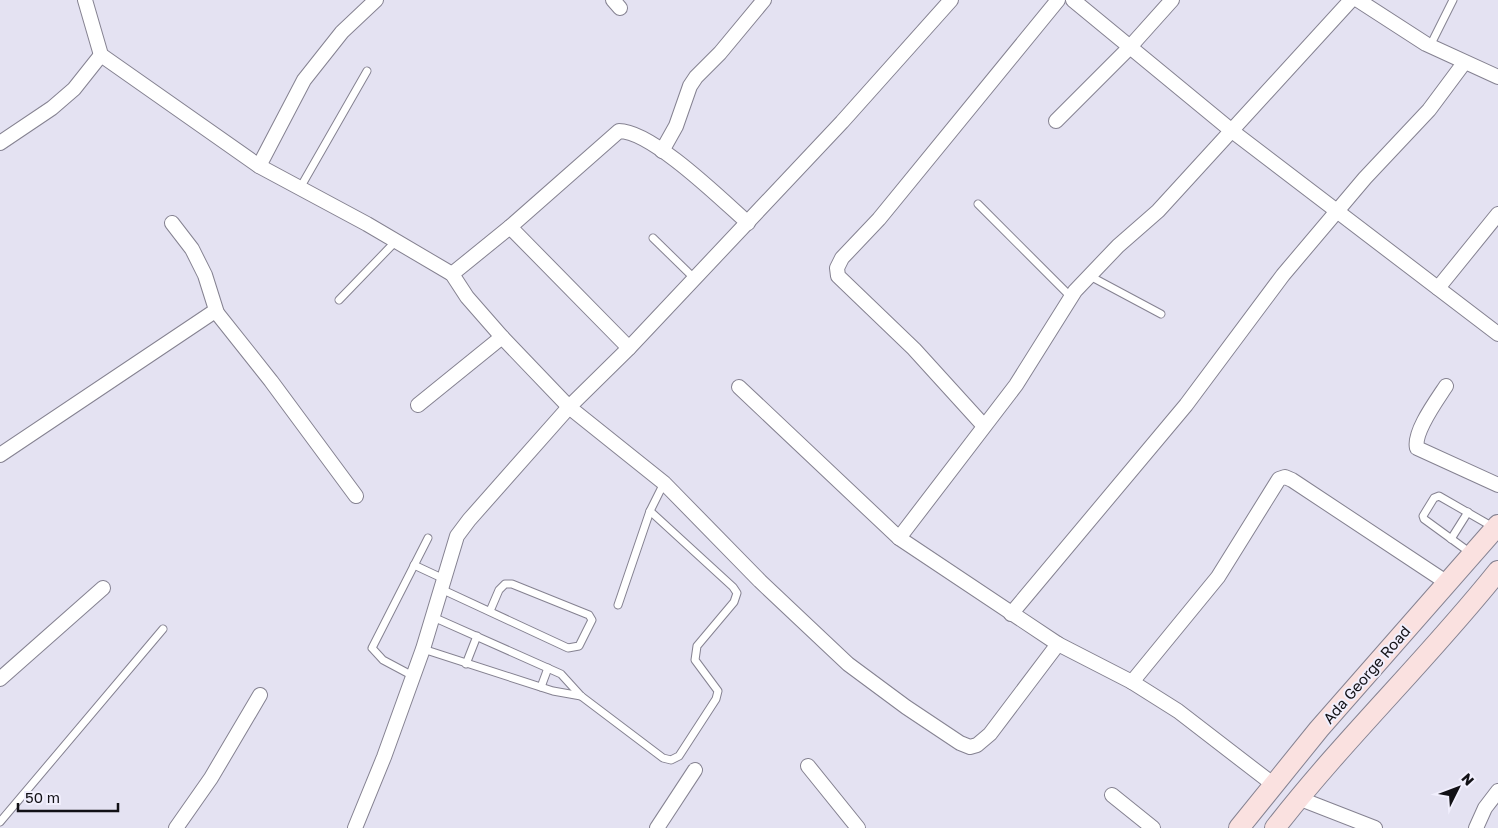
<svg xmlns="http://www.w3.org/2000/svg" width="1498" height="828" font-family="'Golos Text',sans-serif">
  <rect width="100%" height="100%" fill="#e4e2f2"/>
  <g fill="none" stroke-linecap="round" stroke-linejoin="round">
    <g stroke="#858291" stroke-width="9">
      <g id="lane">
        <polyline points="1430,46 1453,0"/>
        <polyline points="300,188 367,71"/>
        <polyline points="978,204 1071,297"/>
        <polyline points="653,238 695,279"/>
        <polyline points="1088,275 1161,314"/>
        <polyline points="339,300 396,241"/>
        <polyline points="1451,539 1468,512"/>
        <polyline points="1472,554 1424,519 1423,516 1434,498 1439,496 1493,527"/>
        <polyline points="414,565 444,579"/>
        <polyline points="441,589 568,648 579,646 592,620 589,615 512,584 505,584 499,590 490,611"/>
        <polyline points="618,605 650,511 664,483"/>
        <polyline points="433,617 561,674 581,696 663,758 671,760 679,756 716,699 718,691 695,660 697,646 734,602 737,593 733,587 650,511"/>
        <polyline points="423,649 553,691 581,696"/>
        <polyline points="466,664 477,636"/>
        <polyline points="413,676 383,660 372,648 428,538"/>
        <polyline points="541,687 548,668"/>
        <polyline points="0,822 163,629"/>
      </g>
    </g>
    <g stroke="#858291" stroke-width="16">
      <g id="street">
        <polyline points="85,0 101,55 259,166 367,224 452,274 467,297 502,337 569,407 664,483 760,581 848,664 906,707 960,743 970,747 977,745 990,734 1058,644"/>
        <polyline points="613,0 620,8"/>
        <polyline points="1073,0 1232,131 1498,334"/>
        <polyline points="1358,0 1426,44 1498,77"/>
        <polyline points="1056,121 1129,48 1172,0"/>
        <polyline points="0,143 52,108 74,89 101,55"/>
        <polyline points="662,151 676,126 690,86 696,77 720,53 764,0"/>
        <polyline points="259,166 304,80 342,32 376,0"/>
        <polyline points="172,223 192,249 205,275 217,313 271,381 356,496"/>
        <polyline points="510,227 629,348"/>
        <path d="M452 274 510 227 619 131C652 131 722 200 748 223"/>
        <polyline points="1438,288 1498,214"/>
        <path d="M1446 386C1437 400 1413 432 1417 448L1498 485"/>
        <polyline points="739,387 899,538 1058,644 1132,682 1178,711 1274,785"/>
        <polyline points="418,405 502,337"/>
        <polyline points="984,426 914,349 838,276 837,268 842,258 879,219 1058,0"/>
        <polyline points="0,455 212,313 217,313"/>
        <polyline points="899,538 1016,385 1075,291 1118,246 1158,211 1351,0"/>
        <polyline points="1011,614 1186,405 1283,275 1365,178 1429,110 1464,63"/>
        <polyline points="0,679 103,588"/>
        <polyline points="1132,682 1218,577 1279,479 1285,477 1292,480 1449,584"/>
        <polyline points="808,766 858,828"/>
        <polyline points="1112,795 1153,828"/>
        <polyline points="1298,798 1375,828"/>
        <polyline points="176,828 211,778 260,695"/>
        <polyline points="355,828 384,757 423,649 457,536 469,520 569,407 629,348 842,122 951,0"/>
        <polyline points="657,828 695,770"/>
        <polyline points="1476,828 1485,808 1498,791"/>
      </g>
    </g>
    <g stroke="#858291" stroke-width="22">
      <g id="secondary">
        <polyline points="1239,828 1319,729 1498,525"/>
        <path d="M1275 828C1345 738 1427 660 1498 571"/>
      </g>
    </g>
    <use href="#lane" stroke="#fff" stroke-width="7"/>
    <use href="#street" stroke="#fff" stroke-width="14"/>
    <use href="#secondary" stroke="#fae1e0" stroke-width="20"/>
  </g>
  <g text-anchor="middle" stroke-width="4" stroke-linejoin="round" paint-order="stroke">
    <g font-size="15" fill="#121116" stroke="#f1effd">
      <text transform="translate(1367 675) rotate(-49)" y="5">Ada George Road</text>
    </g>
  </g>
  <g transform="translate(1458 788) rotate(48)" stroke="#f1effd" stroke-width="4" paint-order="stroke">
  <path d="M0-4L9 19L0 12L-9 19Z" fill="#121116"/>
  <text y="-8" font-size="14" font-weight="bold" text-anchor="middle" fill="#121116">N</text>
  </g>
  <path d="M18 803v8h100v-8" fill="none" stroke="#121116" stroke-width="2.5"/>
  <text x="25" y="803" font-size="15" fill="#121116" stroke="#f1effd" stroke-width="4" paint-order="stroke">50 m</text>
</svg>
